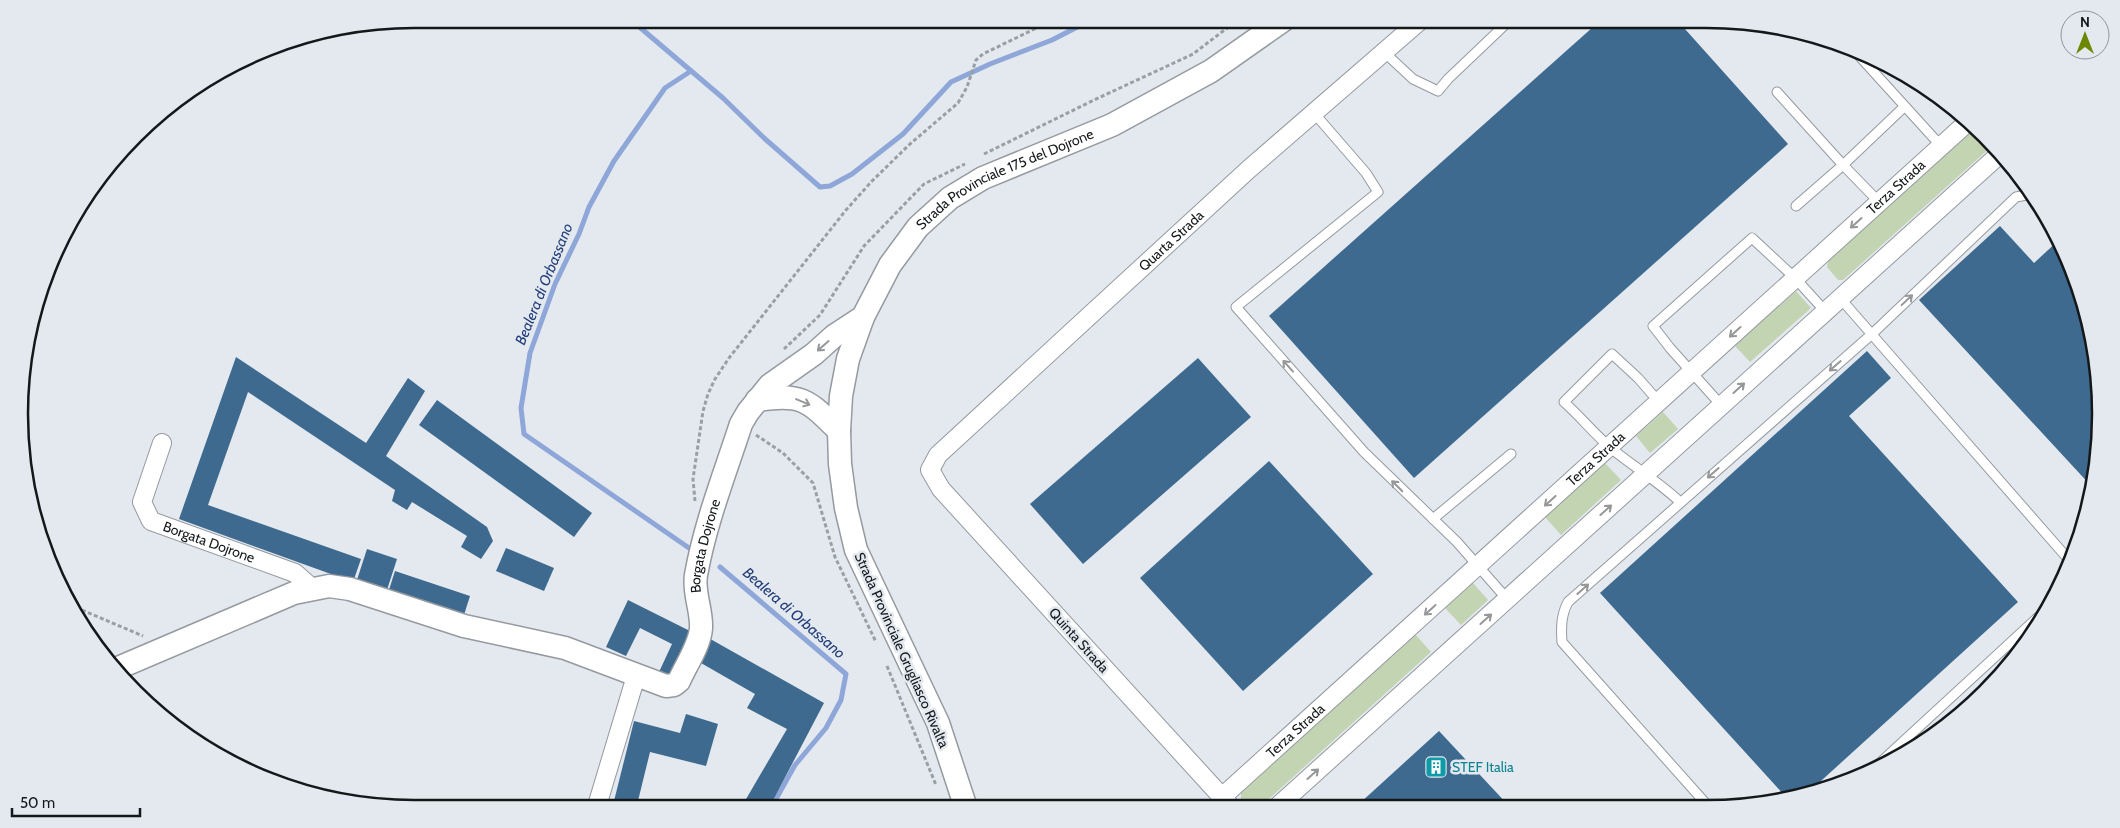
<svg xmlns="http://www.w3.org/2000/svg" width="2120" height="828" font-family="Cabin,sans-serif">
  <rect width="100%" height="100%" fill="#e3e9ef"/>
  <g fill="#c3d4b3">
    <polygon points="1976,127 1993,145 1843,280 1838,280 1827,267 1828,261"/>
    <polygon points="1796,291 1811,308 1750,362 1735,346"/>
    <polygon points="1663,412 1678,429 1650,453 1636,436"/>
    <polygon points="1605,463 1621,480 1561,535 1545,517"/>
    <polygon points="1473,583 1488,600 1461,625 1445,608"/>
    <polygon points="1415,634 1431,652 1260,807 1247,807 1241,802 1241,793"/>
  </g>
  <g fill="none" stroke-linecap="round" stroke-linejoin="round">
    <g stroke="#8ea7d8" stroke-width="5">
      <polyline points="630,19 723,98 764,138 820,187 830,186 852,174 903,134 951,82 990,64 1052,40 1093,19"/>
      <polyline points="689,548 524,434 521,408 530,353 555,284 579,234 589,207 614,161 665,88 691,71"/>
      <polyline points="720,567 846,674 841,700 826,728 795,765 771,808"/>
    </g>
  </g>
  <g fill="#3e6a8f">
    <polygon points="1602,19 1676,19 1788,144 1414,478 1269,316"/>
    <polygon points="2000,226 2034,263 2060,239 2088,311 2100,388 2098,465 2093,488 1919,300"/>
    <polygon points="1867,351 1891,378 1849,416 2018,602 1811,790 1786,797 1600,593"/>
    <polygon points="236,357 366,443 408,378 425,391 386,456 487,527 493,541 481,559 461,547 467,536 412,502 407,510 392,501 395,490 248,392 208,505 361,559 353,582 179,519"/>
    <polygon points="1198,358 1251,417 1083,564 1030,504"/>
    <polygon points="437,400 592,513 574,537 419,425"/>
    <polygon points="1269,461 1373,574 1243,691 1140,578"/>
    <polygon points="506,548 554,568 544,591 496,571"/>
    <polygon points="367,549 397,559 386,593 356,583"/>
    <polygon points="395,571 470,596 463,618 388,593"/>
    <polygon points="628,600 696,634 676,681 659,672 672,644 640,628 626,656 606,647"/>
    <polygon points="705,636 824,703 769,808 746,808 742,806 787,729 747,708 755,694 694,659"/>
    <polygon points="686,714 718,724 706,766 650,752 636,809 612,809 634,721 680,733"/>
    <polygon points="1439,731 1509,806 1364,807 1360,803"/>
  </g>
  <g fill="none" stroke-linecap="round" stroke-linejoin="round">
    <g stroke="#959aa0" stroke-width="11">
      <g id="service">
        <polyline points="1852,48 1941,146"/>
        <polyline points="1384,52 1413,79 1438,91 1448,79 1511,19"/>
        <polyline points="1777,92 1843,165 1879,202"/>
        <polyline points="1314,113 1366,173 1378,192 1236,307 1364,452 1457,542 1507,599"/>
        <polyline points="1796,206 1843,165 1904,107"/>
        <polyline points="1840,298 2070,561"/>
        <path d="M1659 402 1638 378 1612 354 1564 402C1581 417 1595 435 1612 449 1634 467 1659 482 1680 502"/>
        <polyline points="1721,405 1670,348 1653,326 1752,238 1795,278 1825,311"/>
        <polyline points="1433,519 1511,454"/>
        <polyline points="1870,772 2047,609"/>
        <path d="M1708 806 1562 642C1561 628 1561 615 1568 602L1872 334 2016 197 2032 194"/>
      </g>
    </g>
    <g stroke="#959aa0" stroke-width="20">
      <g id="minor">
        <path id="s1" d="M162 443 142 502 151 521 295 573 312 588"/>
        <path id="s2" d="M1222 797 1970 120"/>
        <path id="s3" d="M1231 807 941 489 930 470 938 455 1249 169 1422 19"/>
        <polyline points="1277,807 2001,153"/>
        <polyline points="596,809 636,676"/>
      </g>
    </g>
    <g stroke="#959aa0" stroke-width="25">
      <g id="tertiary">
        <path d="M757 400C802 393 808 400 839 431"/>
        <path id="s4" d="M118 668 294 593 329 586 350 589 464 626 565 648 666 686 674 685 679 681C686 665 700 645 701 628 702 610 693 593 696 575 705 524 725 473 741 424L748 412 770 385 814 354 834 336 863 317"/>
        <path id="s5" d="M966 808 938 723 856 550 846 508 840 464 839 431 841 396 848 359 863 317 890 265 918 227 950 198 983 178 1112 125 1211 71 1285 19"/>
      </g>
    </g>
    <g stroke="#9a9fa4" stroke-width="3" stroke-dasharray="4 2.5" stroke-linecap="butt">
      <polyline points="984,154 1092,101 1193,54 1239,19"/>
      <polyline points="784,349 820,315 864,246 924,184 965,164"/>
      <polyline points="756,435 783,453 813,483 835,557 876,642"/>
      <polyline points="695,501 693,479 703,411 708,394 715,379 729,358 846,210 872,181 910,144 958,103 967,87 976,60 983,54 1055,19"/>
      <polyline points="70,605 143,636"/>
      <polyline points="887,666 936,785"/>
    </g>
    <use href="#service" stroke="#fff" stroke-width="9"/>
    <use href="#minor" stroke="#fff" stroke-width="18"/>
    <use href="#tertiary" stroke="#fff" stroke-width="22"/>
  </g>
  <defs><path id="oneway-shaft" d="M-6 0H5M1.5-3L5.5 0L1.5 3" fill="none" stroke-width="1.6" stroke-linecap="round" stroke-linejoin="round" transform="scale(1.25)"/></defs>
  <g stroke="#969798">
    <use href="#oneway-shaft" transform="translate(1856 223) rotate(138)"/>
    <use href="#oneway-shaft" transform="translate(1907 300) rotate(-43)"/>
    <use href="#oneway-shaft" transform="translate(1735 332) rotate(138)"/>
    <use href="#oneway-shaft" transform="translate(823 346) rotate(139)"/>
    <use href="#oneway-shaft" transform="translate(1288 366) rotate(-132)"/>
    <use href="#oneway-shaft" transform="translate(1835 366) rotate(139)"/>
    <use href="#oneway-shaft" transform="translate(1739 388) rotate(-42)"/>
    <use href="#oneway-shaft" transform="translate(803 402) rotate(23)"/>
    <use href="#oneway-shaft" transform="translate(1713 473) rotate(139)"/>
    <use href="#oneway-shaft" transform="translate(1397 486) rotate(-135)"/>
    <use href="#oneway-shaft" transform="translate(1550 501) rotate(138)"/>
    <use href="#oneway-shaft" transform="translate(1606 510) rotate(-42)"/>
    <use href="#oneway-shaft" transform="translate(1583 589) rotate(-42)"/>
    <use href="#oneway-shaft" transform="translate(1430 610) rotate(138)"/>
    <use href="#oneway-shaft" transform="translate(1486 619) rotate(-42)"/>
    <use href="#oneway-shaft" transform="translate(1313 774) rotate(-42)"/>
  </g>
  <defs>
    <g id="building-square" transform="scale(1.125)"><rect x="-9" y="-9" width="18" height="18" rx="4" fill="#0f9aa8" stroke="#e3e9ef"/><path d="M-4-6H4V6H1V3H-1V6H-4ZM-2.5-4.3h1.7v1.8h-1.7ZM.8-4.3h1.7v1.8H.8ZM-2.5-1h1.7V.8h-1.7ZM.8-1h1.7V.8H.8Z" fill="#fff"/></g>
  </defs>
  <g fill-rule="evenodd">
    <use href="#building-square" x="1436" y="767"/>
  </g>
  <g text-anchor="middle" stroke-width="5" stroke-linejoin="round" paint-order="stroke">
    <g font-size="14" fill="#15181a" stroke="#e3e9ef">
      <text dy="5" stroke="none"><textPath href="#s5" startOffset="725">Strada Provinciale 175 del Dojrone</textPath></text>
      <text dy="5" stroke="none"><textPath href="#s2" startOffset="909">Terza Strada</textPath></text>
      <text dy="5" stroke="none"><textPath href="#s3" startOffset="786">Quarta Strada</textPath></text>
      <text dy="5" stroke="none"><textPath href="#s2" startOffset="504">Terza Strada</textPath></text>
      <text dy="5" stroke="none"><textPath href="#s1" startOffset="145">Borgata Dojrone</textPath></text>
      <text dy="5" stroke="none"><textPath href="#s4" startOffset="735">Borgata Dojrone</textPath></text>
      <text transform="translate(1079 640) rotate(48)" y="5">Quinta Strada</text>
      <text transform="translate(902 650) rotate(66)" y="5">Strada Provinciale Grugliasco Rivalta</text>
      <text dy="5" stroke="none"><textPath href="#s2" startOffset="99">Terza Strada</textPath></text>
    </g>
    <g font-size="14" fill="#0d838f" stroke="#e3e9ef" text-anchor="start">
      <text x="1452" y="772">STEF Italia</text>
    </g>
    <g font-size="15" font-style="italic" fill="#243e7a" stroke="#e3e9ef">
      <text transform="translate(544 284) rotate(-68)" y="5">Bealera di Orbassano</text>
      <text transform="translate(794 613) rotate(41)" y="5">Bealera di Orbassano</text>
    </g>
  </g>
  <path d="M0 0H2120V828H0ZM414 28H1706A386 386 0 0 1 2092 414V414A386 386 0 0 1 1706 800H414A386 386 0 0 1 28 414V414A386 386 0 0 1 414 28Z" fill="#e3e9ef" fill-rule="evenodd"/>
  <path fill="none" stroke="#15181a" stroke-width="2.5" d="M414 28H1706A386 386 0 0 1 2092 414V414A386 386 0 0 1 1706 800H414A386 386 0 0 1 28 414V414A386 386 0 0 1 414 28Z"/>
  <g transform="translate(2085 35)"><circle r="24" fill="#e3e9ef" stroke="#91959a"/>
  <path d="M0-4L9 19L0 12L-9 19Z" fill="#6b8800"/>
  <text y="-8" font-size="14" font-weight="bold" text-anchor="middle" fill="#15181a">N</text>
  </g>
  <path d="M12 808v8h128v-8" fill="none" stroke="#15181a" stroke-width="2.5"/>
  <text x="20" y="808" font-size="15" fill="#15181a" stroke="#e3e9ef" stroke-width="4" paint-order="stroke">50 m</text>
</svg>
